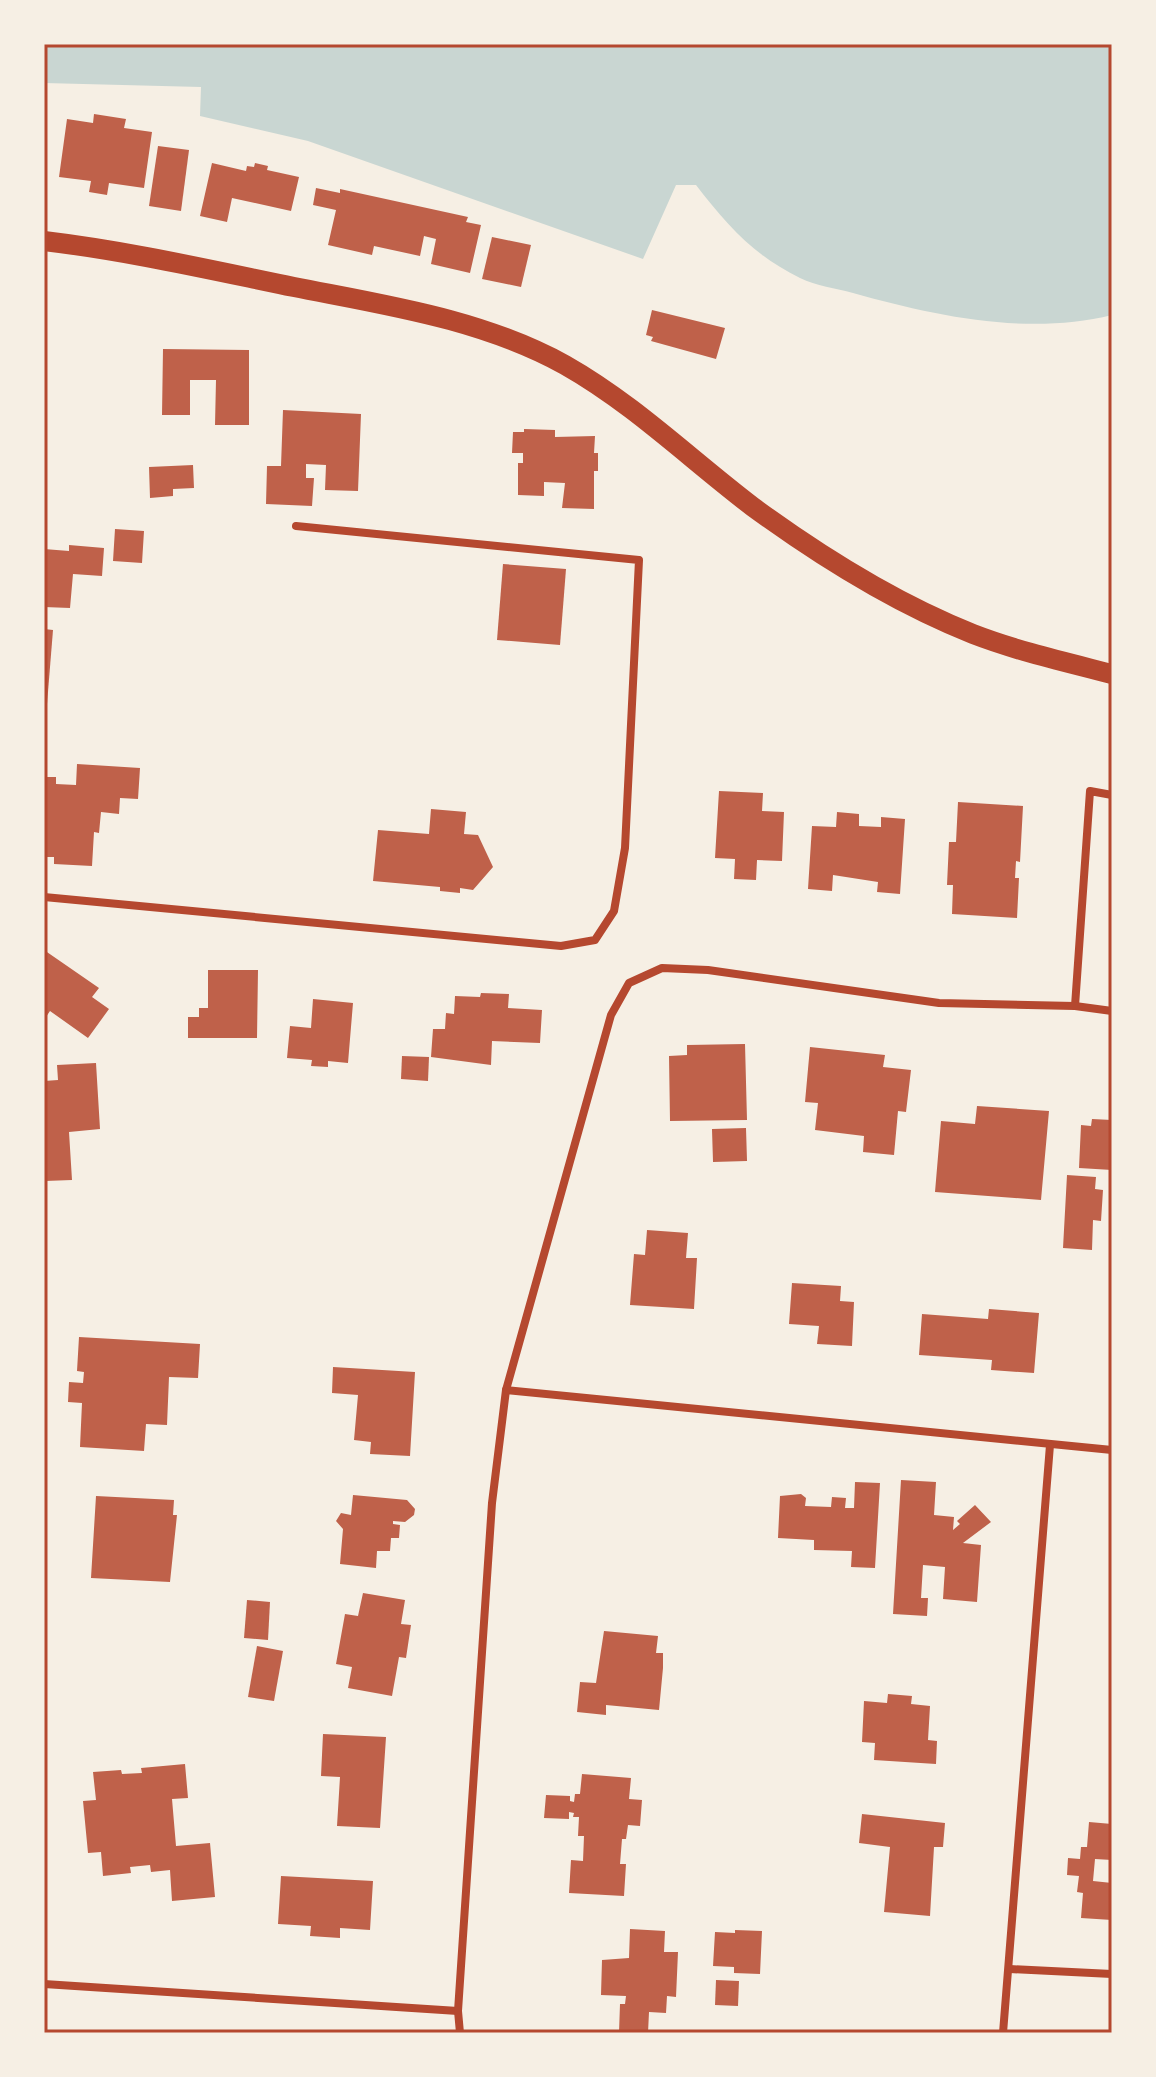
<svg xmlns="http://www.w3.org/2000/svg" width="1156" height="2077" font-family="'Noto Sans',sans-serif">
  <rect width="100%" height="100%" fill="#f6efe4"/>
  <path fill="#c9d6d2" d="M44 44H1112V315C1028 336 935 316 853 293 836 288 816 286 800 278 753 255 727 225 696 185H676L643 259 308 141 200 116 201 87 44 83Z"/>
  <g fill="#bf614a">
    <polygon points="94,114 126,119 124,128 152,132 144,188 109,183 107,195 89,192 91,181 59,177 67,119 93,123"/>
    <polygon points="158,146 189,150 181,211 149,206"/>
    <polygon points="212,163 246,171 247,166 254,167 255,163 268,166 267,170 299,177 291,211 232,198 227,222 200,216"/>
    <polygon points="316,188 340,193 340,189 468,217 466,222 481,225 470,273 431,264 436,239 424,236 420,256 374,246 372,255 328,245 336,210 313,205"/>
    <polygon points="492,237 531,245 521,287 482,279"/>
    <polygon points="652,310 725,328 716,359 651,341 653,337 646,335"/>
    <polygon points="163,349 249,350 249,425 215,425 216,380 190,380 190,415 162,415"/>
    <polygon points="283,410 361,414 358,491 325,490 326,465 306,464 306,478 314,478 312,506 266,504 267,466 281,466"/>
    <polygon points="524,429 555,430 555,437 595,436 594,453 598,453 598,471 594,471 594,509 562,508 565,483 544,482 544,496 518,495 518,463 523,463 523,453 512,453 513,432 524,432"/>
    <polygon points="193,465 194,488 173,489 173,496 150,498 149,467"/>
    <polygon points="115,529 144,531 142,563 113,561"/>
    <polygon points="69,545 104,548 102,576 73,574 70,608 44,607 44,549 69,551"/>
    <polygon points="503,564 566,569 560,645 497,640"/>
    <polygon points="44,629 53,630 47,704 44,704"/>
    <polygon points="77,764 140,768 138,799 120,798 119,814 101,812 99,833 94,832 92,866 54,864 54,857 44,857 44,777 56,777 56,784 76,785"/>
    <polygon points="719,791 763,793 762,811 784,812 782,861 757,860 756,880 734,879 735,859 715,858"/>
    <polygon points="958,802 1023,806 1020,862 1016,861 1015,878 1019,878 1017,918 952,914 953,885 947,885 949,842 956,842"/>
    <polygon points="431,809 466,812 464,834 478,835 493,867 473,890 460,888 460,893 440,891 440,887 373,881 378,830 429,834"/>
    <polygon points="837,812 859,814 859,826 881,827 881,817 905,819 900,894 877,892 878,882 833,875 832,891 808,889 812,826 836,827"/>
    <polygon points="44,950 99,988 92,997 109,1009 88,1038 50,1011 44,1020"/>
    <polygon points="208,970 258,970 257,1038 188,1038 188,1017 199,1017 199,1008 208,1008"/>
    <polygon points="481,993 509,994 508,1008 542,1010 540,1043 492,1041 491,1065 431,1057 433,1029 445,1029 446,1013 454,1014 455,996 480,997"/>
    <polygon points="313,999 353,1003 348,1063 328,1061 328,1067 311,1066 312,1060 287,1058 290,1026 311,1028"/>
    <polygon points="745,1044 747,1120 670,1121 669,1056 687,1055 687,1045"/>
    <polygon points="810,1047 885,1055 883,1067 911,1070 906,1112 898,1111 894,1155 863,1152 864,1136 815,1130 818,1103 805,1102"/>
    <polygon points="402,1056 429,1057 428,1081 401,1079"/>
    <polygon points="96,1063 100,1129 69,1132 72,1180 45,1181 44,1081 58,1080 57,1065"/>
    <polygon points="977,1106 1049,1111 1041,1200 935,1192 941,1121 975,1124"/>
    <polygon points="1092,1119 1112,1120 1112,1170 1079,1168 1081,1125 1091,1126"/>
    <polygon points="746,1128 747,1161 713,1162 712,1129"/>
    <polygon points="1067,1175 1096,1177 1095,1189 1103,1190 1101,1221 1093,1220 1092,1250 1063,1248"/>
    <polygon points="647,1230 688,1233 686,1258 697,1258 694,1309 630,1305 634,1254 645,1255"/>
    <polygon points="792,1283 841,1286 840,1301 854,1302 852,1346 817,1344 819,1326 789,1324"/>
    <polygon points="989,1309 1039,1313 1034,1373 991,1370 992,1360 919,1355 922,1314 988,1319"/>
    <polygon points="79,1337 200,1344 198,1378 169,1377 167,1425 146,1424 144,1451 80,1447 82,1403 68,1402 69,1382 83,1383 84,1372 77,1371"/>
    <polygon points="333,1367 415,1372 410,1456 370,1454 371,1442 354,1440 358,1395 332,1393"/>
    <polygon points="901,1480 936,1482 934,1515 954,1517 953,1530 960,1524 957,1521 975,1505 991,1522 963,1543 981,1545 977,1602 943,1599 945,1567 923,1565 921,1598 928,1598 927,1616 893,1614"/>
    <polygon points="855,1482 880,1483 875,1568 851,1567 852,1551 814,1550 814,1540 778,1538 780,1496 801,1494 806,1498 805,1506 831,1507 832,1497 846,1498 845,1508 854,1508"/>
    <polygon points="353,1495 407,1500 415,1509 414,1515 405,1522 393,1521 393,1524 400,1525 399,1538 391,1538 390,1551 377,1551 376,1568 340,1564 343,1529 336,1521 341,1513 351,1515"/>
    <polygon points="96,1496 174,1500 173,1515 177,1515 170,1582 91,1578"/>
    <polygon points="363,1593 405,1600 401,1624 411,1625 406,1658 399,1657 392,1696 348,1688 352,1667 336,1664 345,1614 358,1616"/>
    <polygon points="247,1600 270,1602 268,1640 244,1638"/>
    <polygon points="604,1631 658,1636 656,1653 663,1653 663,1668 659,1710 606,1705 606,1715 577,1712 580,1682 596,1683"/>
    <polygon points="257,1646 283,1651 274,1701 248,1697"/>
    <polygon points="888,1694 912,1696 911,1704 930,1706 928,1740 937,1741 936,1764 874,1760 875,1743 862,1742 864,1701 887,1703"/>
    <polygon points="323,1734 386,1737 380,1828 337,1826 340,1777 321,1776"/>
    <polygon points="185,1764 188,1798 172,1799 176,1846 210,1843 215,1897 172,1901 170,1870 151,1872 150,1865 130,1867 131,1873 103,1876 101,1852 88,1853 83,1801 96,1800 93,1772 121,1770 122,1774 142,1773 141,1768"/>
    <polygon points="582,1774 631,1778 629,1799 642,1800 640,1826 628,1825 626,1839 622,1839 620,1864 626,1864 624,1896 569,1893 571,1860 583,1861 584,1836 578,1836 579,1817 573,1817 574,1813 569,1812 569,1819 544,1818 546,1795 570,1796 570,1801 574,1802 575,1794 580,1794"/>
    <polygon points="862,1814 945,1823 943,1847 934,1847 930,1916 884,1912 890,1847 859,1843"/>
    <polygon points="1089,1822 1112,1824 1112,1860 1095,1859 1093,1881 1112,1883 1112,1920 1081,1918 1083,1893 1077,1892 1079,1876 1067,1875 1068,1858 1080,1859 1081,1847 1087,1847"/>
    <polygon points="281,1876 373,1881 370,1930 340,1928 340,1938 310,1936 311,1926 278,1924"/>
    <polygon points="630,1929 665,1931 664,1952 678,1952 676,1997 667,1996 666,2013 649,2012 648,2033 619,2033 620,2004 625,2004 626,1996 601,1995 602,1960 629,1958"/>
    <polygon points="735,1930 762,1931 760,1974 734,1973 734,1967 713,1966 715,1932 735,1933"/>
    <polygon points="716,1980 739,1981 738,2006 715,2005"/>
  </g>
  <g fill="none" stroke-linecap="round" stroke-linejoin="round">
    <g stroke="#b5482f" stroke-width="8">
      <polyline points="44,897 561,946 595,940 614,911 625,848 639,560 296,526"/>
      <polyline points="1075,1006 1090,791 1112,795"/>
      <polyline points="506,1390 1112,1450"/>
      <polyline points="1010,1969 1112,1974"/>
      <polyline points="44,1984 458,2011"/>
      <polyline points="460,2033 458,2011 492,1503 506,1390 611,1015 629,983 662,968 708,970 939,1003 1075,1006 1112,1011"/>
      <polyline points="1003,2033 1050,1445"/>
    </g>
    <path stroke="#b5482f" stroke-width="20" d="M44 241C128 251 211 270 294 287 385 305 482 319 565 365 634 404 691 460 753 507 820 556 895 603 973 634 1017 651 1065 662 1112 674"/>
  </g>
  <rect width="1156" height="2077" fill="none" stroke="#f6efe4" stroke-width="92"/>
  <rect x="46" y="46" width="1064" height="1985" fill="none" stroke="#b5482f" stroke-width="3"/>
</svg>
